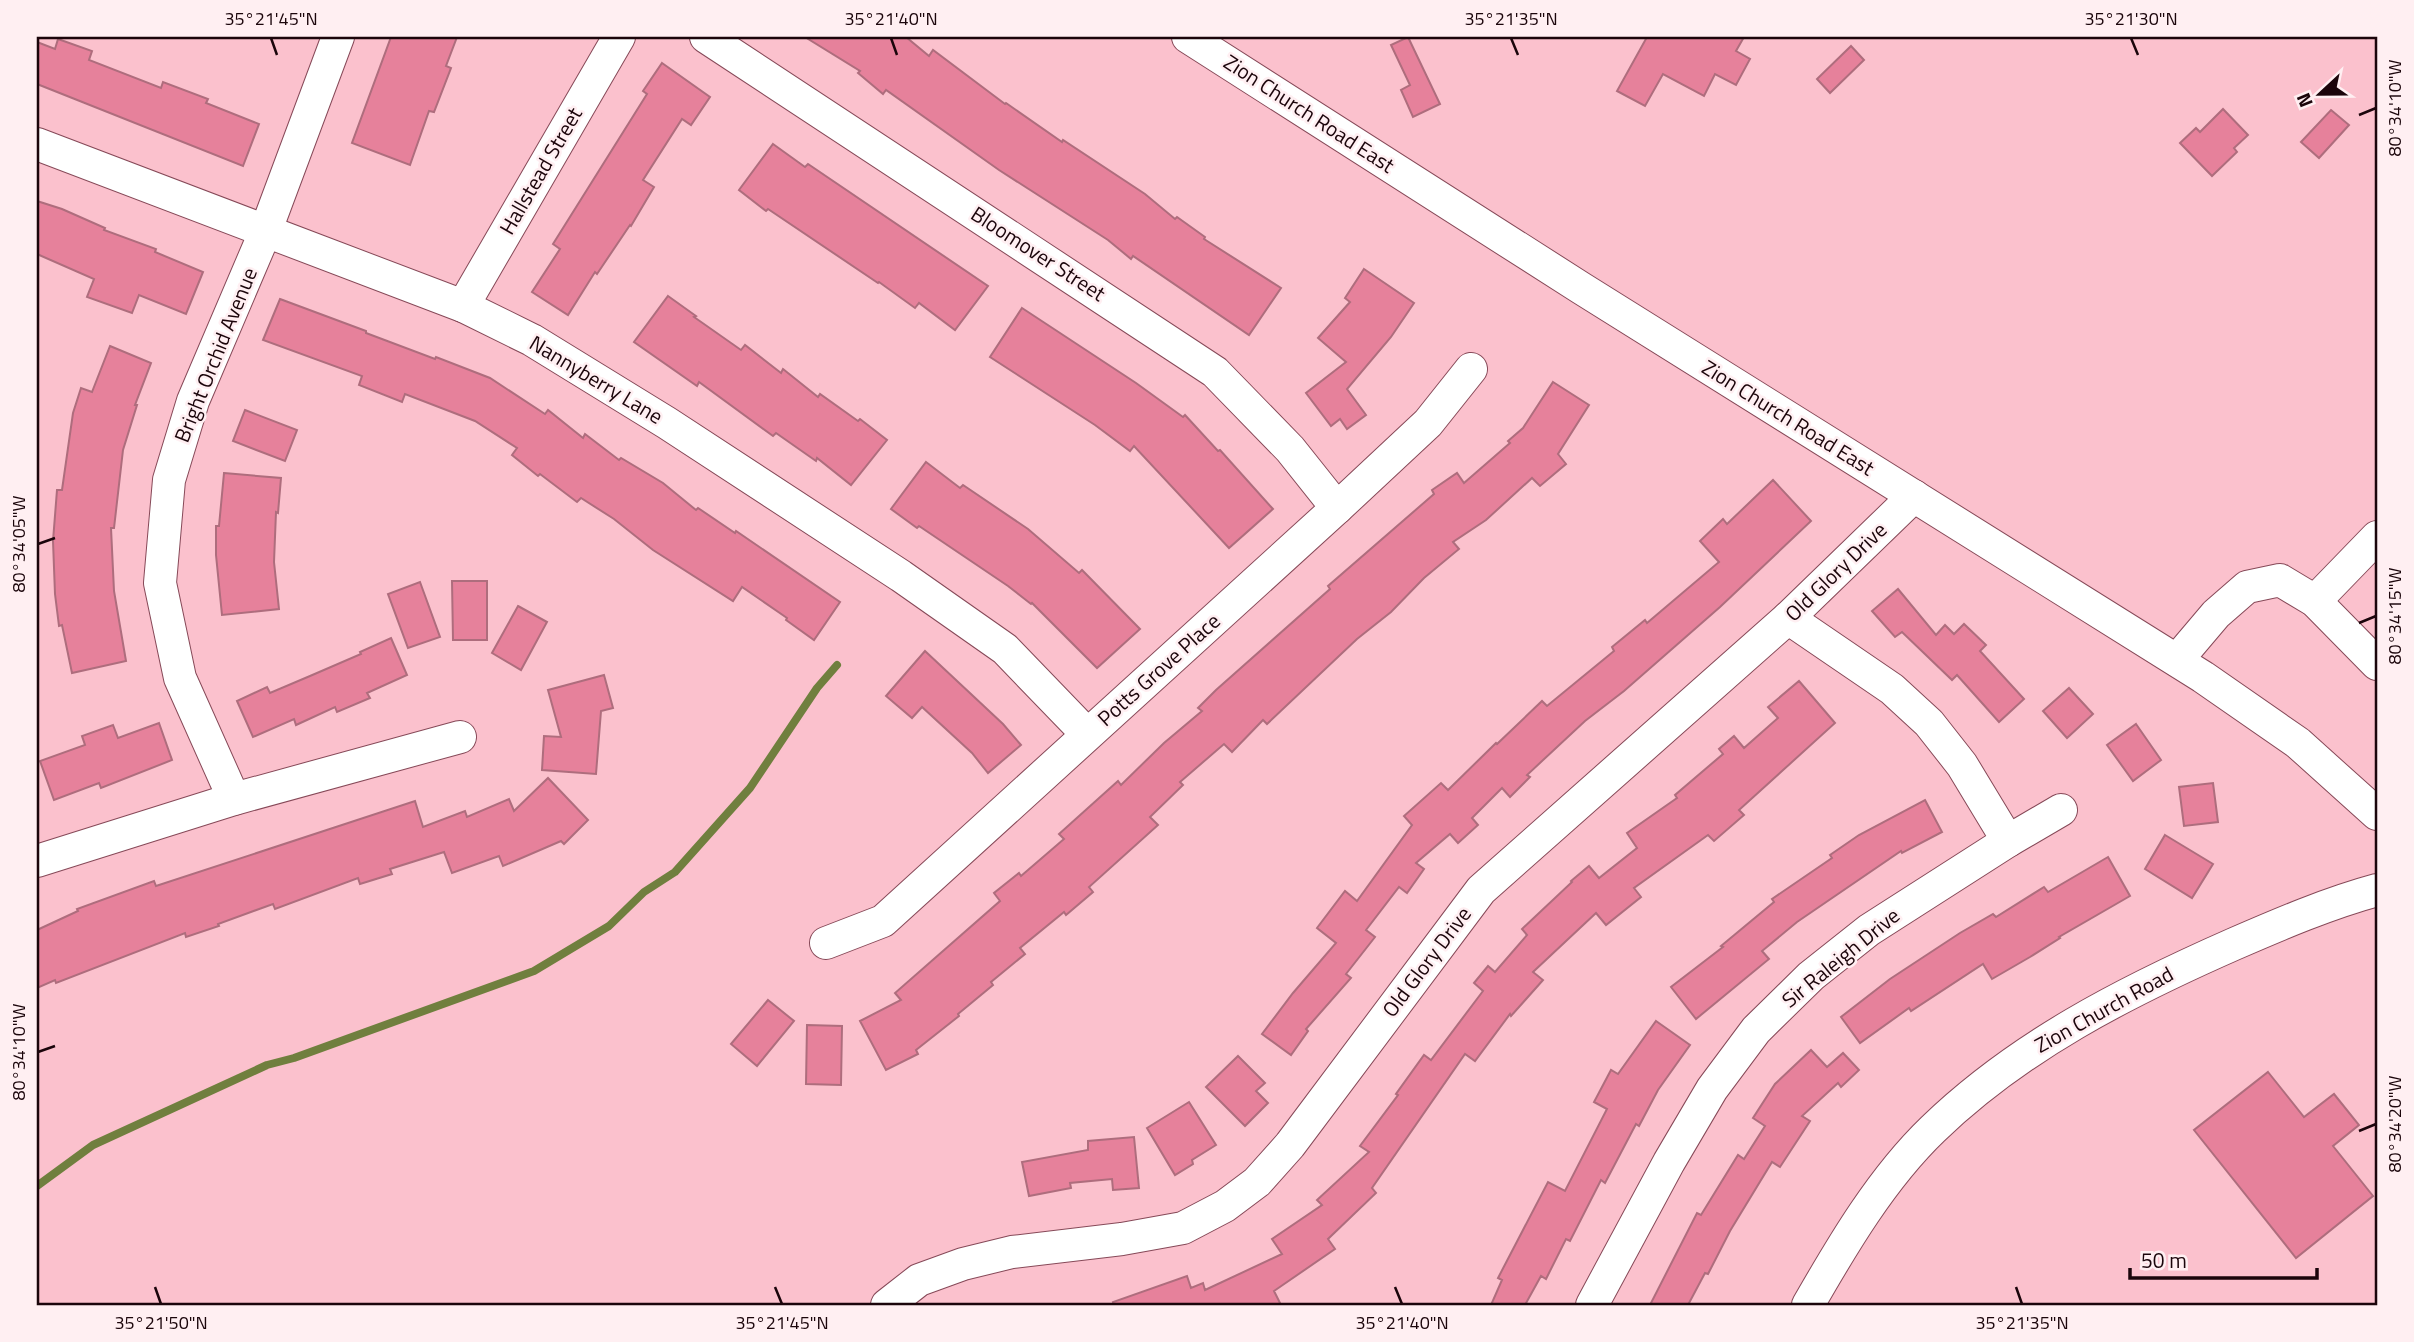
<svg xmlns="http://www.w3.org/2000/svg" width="2414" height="1342" font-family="'Titillium Web',sans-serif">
  <rect width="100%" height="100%" fill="#fbc1cd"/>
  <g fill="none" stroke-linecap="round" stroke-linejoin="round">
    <polyline stroke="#707f3e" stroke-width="8" points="37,1186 93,1145 267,1065 294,1058 534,971 609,926 644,892 675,872 750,788 817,688 837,665"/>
  </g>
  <g fill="#e6819b" stroke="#ae6d7d" stroke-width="2">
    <polygon points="391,37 457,37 446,66 451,68 434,112 429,111 410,165 352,143"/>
    <polygon points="805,37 906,37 929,56 933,50 1005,104 1006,103 1062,142 1063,140 1145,194 1175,219 1177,217 1205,237 1204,239 1281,288 1249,335 1133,256 1131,259 1108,240 999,170 886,90 883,94 858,73 860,71"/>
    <polygon points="1408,37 1440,104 1413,117 1401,90 1410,85 1391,45"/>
    <polygon points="1647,37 1744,37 1736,51 1750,59 1736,85 1715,74 1704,96 1663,74 1645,106 1617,91"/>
    <polygon points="58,39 92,51 89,60 161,88 163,82 208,99 206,103 259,124 243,166 37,84 37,42 55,49"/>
    <polygon points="1851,46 1864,60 1830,93 1817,79"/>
    <polygon points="662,63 710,97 691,125 682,119 643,180 654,187 631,226 630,225 597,274 595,272 568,315 532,292 560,249 553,244 647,94 643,91"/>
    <polygon points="2223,109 2248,135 2234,148 2237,152 2212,176 2180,143 2196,128 2200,132"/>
    <polygon points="2331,110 2349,125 2319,158 2301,142"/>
    <polygon points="773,144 805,167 808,164 988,286 955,330 919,303 915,308 879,282 878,283 768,209 766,211 739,190"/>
    <polygon points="37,201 62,209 105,228 104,230 156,249 155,252 203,272 186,314 139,295 132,313 87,297 94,279 37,254"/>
    <polygon points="1364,269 1414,303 1391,337 1347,389 1366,415 1347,429 1340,419 1331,426 1306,393 1346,362 1318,338 1350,302 1345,298"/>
    <polygon points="668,296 696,316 694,317 741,350 745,345 781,373 783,369 818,397 820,394 858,421 860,419 887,440 851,485 817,458 816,461 776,433 773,436 699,382 697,386 634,342"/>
    <polygon points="280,299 366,331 366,333 435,359 436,357 490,378 545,414 548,410 583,438 585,434 619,460 621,458 663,483 696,510 698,508 735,533 736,531 840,602 814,640 786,620 787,618 742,587 733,601 653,550 614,519 581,498 577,502 540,474 538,476 512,455 517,448 475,421 405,394 402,402 359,385 362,376 263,340"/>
    <polygon points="1022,308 1136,383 1183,417 1185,415 1218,451 1220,450 1273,509 1229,548 1134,446 1130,451 1095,425 990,357"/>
    <polygon points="110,346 151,363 135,405 137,405 123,450 114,528 111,528 114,591 126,661 72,673 62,625 59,626 55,594 53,541 57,490 62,490 73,413 81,388 92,392"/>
    <polygon points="1553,382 1589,405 1558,454 1566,464 1540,486 1532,478 1486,520 1453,542 1459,549 1424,578 1391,612 1357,639 1267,724 1263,720 1232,752 1224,744 1180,782 1183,785 1150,817 1158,825 1089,887 1093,892 1066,915 1064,912 1020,948 1025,954 991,982 993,985 958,1014 959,1016 916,1050 918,1054 886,1070 860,1021 901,1000 895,993 1000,901 994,893 1019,873 1021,876 1064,839 1059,834 1118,781 1121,785 1164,743 1202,711 1198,708 1216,690 1330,589 1328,586 1434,494 1432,490 1457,473 1464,483 1510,443 1508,441 1523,428"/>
    <polygon points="245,410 297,430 285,461 233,441"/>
    <polygon points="926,462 960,488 963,485 1028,529 1079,573 1082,570 1140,629 1097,668 1032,603 1031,604 1008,586 919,526 917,528 891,509"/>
    <polygon points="224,473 281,478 278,513 276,512 274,562 279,609 222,615 216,555 216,526 219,526"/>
    <polygon points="1773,480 1811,521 1720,607 1624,691 1585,721 1527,775 1530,777 1510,797 1502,788 1472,818 1478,825 1458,843 1450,834 1416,863 1424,869 1407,893 1399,887 1366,930 1375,937 1346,974 1351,978 1306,1029 1308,1031 1291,1055 1262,1034 1293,993 1336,943 1317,928 1345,891 1357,901 1412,825 1404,816 1441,783 1448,790 1496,743 1497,744 1542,701 1547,706 1614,651 1612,647 1645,620 1647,623 1719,562 1700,541 1723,519 1727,524"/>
    <polygon points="452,581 487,581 487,640 453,640"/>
    <polygon points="420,582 440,637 408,648 388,594"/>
    <polygon points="1898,589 1936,635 1945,625 1954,634 1964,624 1986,645 1980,651 2024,699 1999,722 1957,675 1952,680 1902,632 1895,637 1872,611"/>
    <polygon points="518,606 547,622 521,670 492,653"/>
    <polygon points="391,638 407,675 367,693 370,698 337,712 335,707 296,725 294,719 253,737 237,701 267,687 270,693 310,676 361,654 360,652"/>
    <polygon points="925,651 1003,724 1021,745 988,773 972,753 922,707 912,718 886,696"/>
    <polygon points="604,675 613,708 601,711 596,774 542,770 544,736 561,737 548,690"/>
    <polygon points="1799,681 1835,723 1739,810 1744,815 1714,841 1708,835 1634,888 1641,897 1606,925 1596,913 1533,972 1543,980 1511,1016 1510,1014 1475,1061 1465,1054 1372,1188 1376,1193 1328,1239 1335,1249 1274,1291 1281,1305 1114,1305 1113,1302 1187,1276 1191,1288 1203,1283 1205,1290 1282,1254 1272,1239 1322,1205 1317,1200 1369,1152 1360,1146 1398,1095 1396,1094 1424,1055 1431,1060 1483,991 1474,983 1488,966 1495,972 1527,935 1522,929 1572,882 1571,881 1589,866 1599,878 1637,848 1627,833 1677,798 1675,795 1723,754 1719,749 1734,736 1744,748 1778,718 1768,707"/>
    <polygon points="2069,688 2093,714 2067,738 2043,711"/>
    <polygon points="159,723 172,760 101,788 99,783 54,800 40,761 85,745 82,736 113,725 118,738"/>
    <polygon points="2136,724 2161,760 2133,781 2107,745"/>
    <polygon points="548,778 588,820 564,844 561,841 503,866 499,856 452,873 444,852 390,869 392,874 360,884 358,878 275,909 273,904 218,924 219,926 186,937 185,933 56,983 55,980 37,988 37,930 78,911 77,909 154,881 156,886 415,801 423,827 465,811 467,817 509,799 514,811"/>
    <polygon points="2213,783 2218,822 2184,826 2179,787"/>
    <polygon points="1925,800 1942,832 1902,853 1901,851 1797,922 1762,951 1769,959 1696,1019 1671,987 1723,947 1721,946 1774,902 1772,899 1832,858 1830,855 1859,835"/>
    <polygon points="2165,835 2213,864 2192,898 2145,869"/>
    <polygon points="2108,857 2130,896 2059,937 2060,938 2030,957 1992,979 1983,964 1911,1011 1909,1008 1860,1043 1841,1017 1890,979 1960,933 1993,914 1996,917 2044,887 2048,892"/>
    <polygon points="768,1000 794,1021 757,1066 731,1044"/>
    <polygon points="1656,1021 1690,1045 1658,1090 1639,1126 1636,1124 1605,1183 1601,1180 1570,1241 1566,1239 1546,1279 1541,1276 1525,1305 1491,1305 1502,1280 1498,1278 1548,1182 1565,1191 1607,1109 1594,1102 1611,1070 1618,1074"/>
    <polygon points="807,1025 842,1026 841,1085 806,1084"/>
    <polygon points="1811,1050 1827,1067 1843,1053 1859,1070 1841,1087 1838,1083 1802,1116 1810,1121 1780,1167 1772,1162 1730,1231 1708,1274 1705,1273 1688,1305 1650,1305 1697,1213 1701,1215 1738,1155 1744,1159 1765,1126 1753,1118 1775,1084"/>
    <polygon points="1238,1056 1265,1083 1256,1091 1268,1103 1245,1126 1206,1087"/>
    <polygon points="2268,1072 2304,1117 2334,1094 2359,1125 2333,1146 2373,1196 2296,1258 2194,1130"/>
    <polygon points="1189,1102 1216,1145 1192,1160 1193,1164 1175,1175 1147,1128"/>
    <polygon points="1134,1137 1139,1188 1113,1190 1112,1179 1070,1183 1071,1188 1029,1196 1022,1162 1088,1150 1088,1141"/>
  </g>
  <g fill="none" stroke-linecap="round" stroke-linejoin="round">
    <g stroke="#864958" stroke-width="34">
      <g id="minor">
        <polyline points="706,37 1215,372 1290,449 1337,508"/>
        <polyline points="1188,37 1581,288 2203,677 2298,743 2377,814"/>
        <polyline points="37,144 463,306 532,340 667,423 901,576 1005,649 1087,734"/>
        <polyline points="463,306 619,37"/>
        <polyline points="2315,601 2377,537"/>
        <polyline points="1788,618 1892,689 1929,723 1962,765 2008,841"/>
        <polyline points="2177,660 2216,614 2247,587 2280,580 2315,601 2377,664"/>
        <polyline points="234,799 180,678 160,583 169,480 193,401 266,230 338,37"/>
        <polyline points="37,861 234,799 460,737"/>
        <polyline points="826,943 883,921 1337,508 1428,423 1471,369"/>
        <polyline points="887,1305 919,1280 963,1264 1012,1252 1122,1239 1183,1228 1225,1206 1257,1182 1290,1145 1481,890 1788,618 1914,496"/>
        <polyline points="1592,1305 1669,1162 1712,1089 1756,1030 1811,976 1869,930 2008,841 2061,810"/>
        <path d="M1808 1305C1843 1244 1882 1178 1933 1129 2019 1046 2125 992 2234 944 2280 924 2329 903 2377 890"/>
      </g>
    </g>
    <use href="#minor" stroke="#fff" stroke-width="32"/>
  </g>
  <path fill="none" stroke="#1b050b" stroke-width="2.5" d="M271 38 277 55M891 38 897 55M1511 38 1518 55M2131 38 2138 55M2359 115 2376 108M38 544 55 538M2359 623 2376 616M38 1052 55 1046M2359 1131 2376 1124M155 1287 161 1304M775 1287 782 1304M1395 1287 1402 1304M2016 1287 2022 1304"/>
  <g text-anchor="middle" stroke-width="5" stroke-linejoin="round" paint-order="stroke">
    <g font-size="21" fill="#1b050b" stroke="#ffeff2">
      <text transform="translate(1309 114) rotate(33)" y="7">Zion Church Road East</text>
      <text transform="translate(541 171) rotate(-60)" y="7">Hallstead Street</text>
      <text transform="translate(1038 254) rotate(33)" y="7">Bloomover Street</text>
      <text transform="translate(216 355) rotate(-68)" y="7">Bright Orchid Avenue</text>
      <text transform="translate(596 380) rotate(31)" y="7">Nannyberry Lane</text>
      <text transform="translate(1788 418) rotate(32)" y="7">Zion Church Road East</text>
      <text transform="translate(1836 572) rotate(-44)" y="7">Old Glory Drive</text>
      <text transform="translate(1159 670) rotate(-42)" y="7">Potts Grove Place</text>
      <text transform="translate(1841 958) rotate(-39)" y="7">Sir Raleigh Drive</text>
      <text transform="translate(1427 962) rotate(-53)" y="7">Old Glory Drive</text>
      <text transform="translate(2104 1010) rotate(-29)" y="7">Zion Church Road</text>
    </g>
  </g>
  <rect width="2414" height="1342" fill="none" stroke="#ffeff2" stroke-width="77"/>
  <g transform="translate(2320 94) rotate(248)" stroke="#ffeff2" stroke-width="5" paint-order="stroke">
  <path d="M0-5L12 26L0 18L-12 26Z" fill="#1b050b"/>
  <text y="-10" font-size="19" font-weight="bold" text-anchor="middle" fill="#1b050b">N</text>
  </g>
  <path d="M2130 1268v10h187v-10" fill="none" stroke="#1b050b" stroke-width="3.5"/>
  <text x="2141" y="1268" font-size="21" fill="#1b050b" stroke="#ffeff2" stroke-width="5" paint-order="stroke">50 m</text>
  <rect x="38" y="38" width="2338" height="1266" fill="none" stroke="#1b050b" stroke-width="2.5"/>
  <g font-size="18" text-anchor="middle" fill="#1b050b">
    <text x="271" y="25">35°21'45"N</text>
    <text x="891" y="25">35°21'40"N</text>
    <text x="1511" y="25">35°21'35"N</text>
    <text x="2131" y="25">35°21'30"N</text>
    <text transform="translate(2395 108) rotate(-90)" y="6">80°34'10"W</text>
    <text transform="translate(19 544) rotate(-90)" y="6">80°34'05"W</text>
    <text transform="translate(2395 616) rotate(-90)" y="6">80°34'15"W</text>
    <text transform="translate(19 1052) rotate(-90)" y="6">80°34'10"W</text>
    <text transform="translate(2395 1124) rotate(-90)" y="6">80°34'20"W</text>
    <text x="161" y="1329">35°21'50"N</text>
    <text x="782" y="1329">35°21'45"N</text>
    <text x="1402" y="1329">35°21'40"N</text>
    <text x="2022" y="1329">35°21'35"N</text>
  </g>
</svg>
